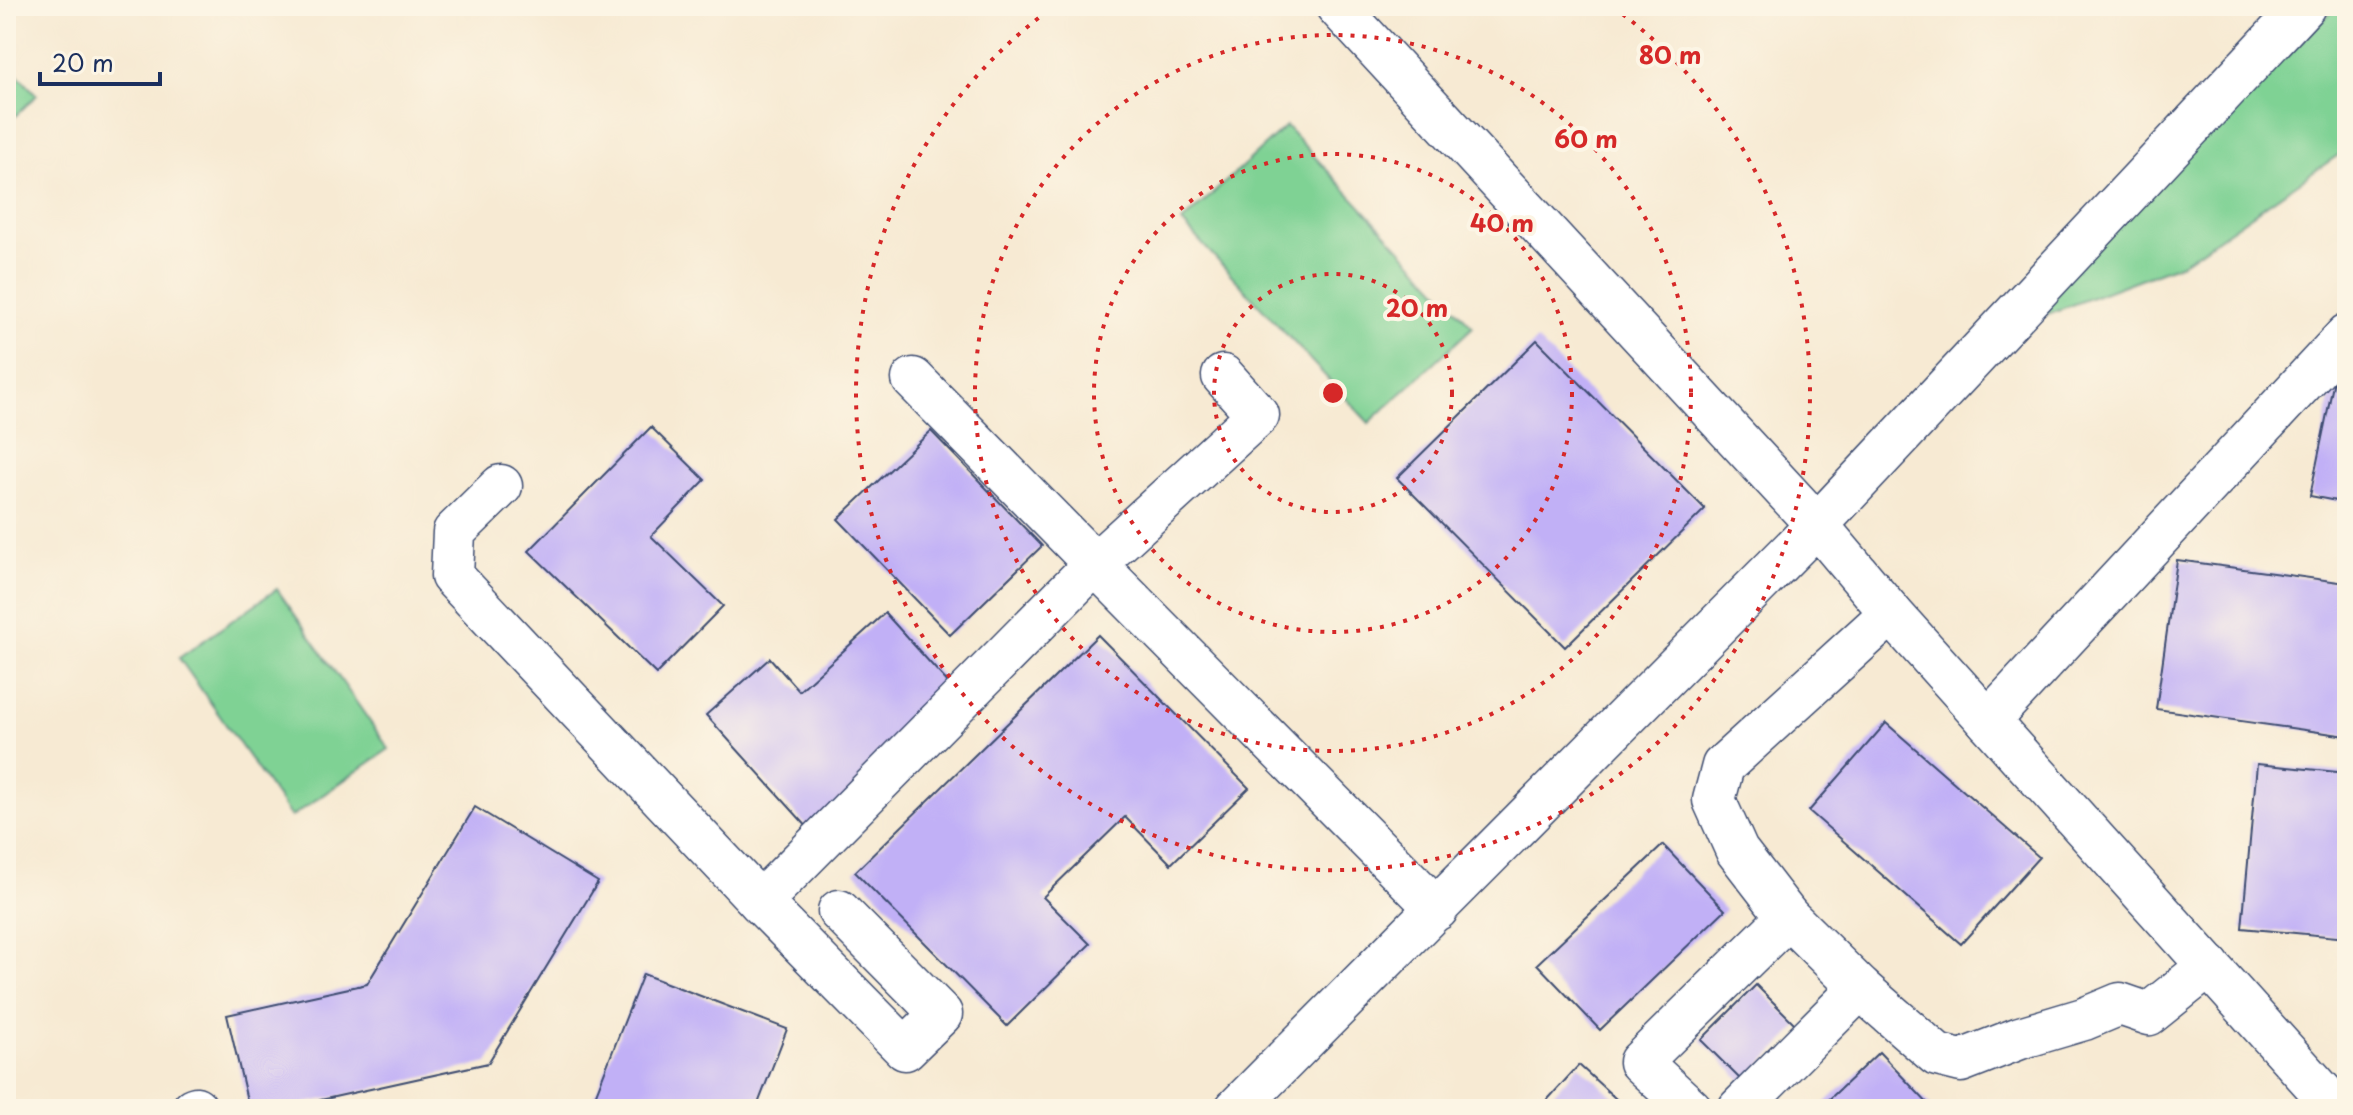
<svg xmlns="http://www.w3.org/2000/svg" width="2353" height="1115" font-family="'Playpen Sans',sans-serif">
  <rect width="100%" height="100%" fill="#fcf5e5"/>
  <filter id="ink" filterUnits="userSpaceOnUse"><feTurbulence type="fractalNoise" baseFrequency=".0125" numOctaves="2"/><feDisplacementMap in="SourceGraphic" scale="16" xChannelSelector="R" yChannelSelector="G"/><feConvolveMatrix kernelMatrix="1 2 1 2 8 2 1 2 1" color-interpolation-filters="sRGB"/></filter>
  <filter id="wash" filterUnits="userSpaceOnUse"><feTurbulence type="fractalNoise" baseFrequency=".006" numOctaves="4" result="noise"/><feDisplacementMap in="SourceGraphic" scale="32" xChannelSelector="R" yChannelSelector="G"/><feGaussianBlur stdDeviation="1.8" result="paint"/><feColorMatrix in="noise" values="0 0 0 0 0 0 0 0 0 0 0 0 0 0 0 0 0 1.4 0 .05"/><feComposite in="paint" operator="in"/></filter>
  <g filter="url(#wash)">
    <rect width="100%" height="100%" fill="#f7ead3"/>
    <g fill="#7fd294" stroke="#4d8079" stroke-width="2">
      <polygon points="2338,6 2347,6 2347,149 2182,263 2045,315 2064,281 2249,88"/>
      <polygon points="6,63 37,95 6,125"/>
      <polygon points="1286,126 1473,327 1369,423 1182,222"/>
      <polygon points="277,589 389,749 291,817 179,658"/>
    </g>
    <g id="blocks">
      <g fill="#c1b0f6">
        <polygon points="1537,340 1705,509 1565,647 1397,478"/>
        <polygon points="2336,370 2347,373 2347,503 2310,496"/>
        <polygon points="651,427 705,480 651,536 723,606 656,674 529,551"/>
        <polygon points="931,431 1042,546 950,635 838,519"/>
        <polygon points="2177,560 2347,583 2347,736 2156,709"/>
        <polygon points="885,613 960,696 810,830 706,715 770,658 799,691"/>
        <polygon points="1098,635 1249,788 1171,864 1125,817 1043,897 1090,944 1007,1026 855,872"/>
        <polygon points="1886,723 2039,857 1961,944 1809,811"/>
        <polygon points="2257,764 2347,773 2347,938 2242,928"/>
        <polygon points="475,807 598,882 488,1063 280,1109 249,1109 227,1015 367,984"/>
        <polygon points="1663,845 1725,910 1600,1030 1537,964"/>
        <polygon points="643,974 787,1029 756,1109 590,1109"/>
        <polygon points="1756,985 1798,1027 1743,1082 1701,1040"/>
        <polygon points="1879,1052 1933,1109 1819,1109"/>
        <polygon points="1579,1065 1627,1109 1539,1109"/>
      </g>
    </g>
  </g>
  <g filter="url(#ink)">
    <use href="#blocks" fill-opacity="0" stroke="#3c4b70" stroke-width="2"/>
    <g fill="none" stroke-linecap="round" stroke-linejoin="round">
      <g stroke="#3c4b70" stroke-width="45">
        <g id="minor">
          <polyline points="1337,6 1817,525 1891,613 2337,1109"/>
          <polyline points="1223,376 1258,415 1095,564 1437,909"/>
          <polyline points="501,486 454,532 452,576 760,902 905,1049 941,1014 839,911"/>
          <polyline points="1891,613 1723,766 1714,800 1737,851 1788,917 1860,988 1937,1055 1961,1061 2020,1038 2084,1019 2120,1004 2149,1014 2209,966"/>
          <polyline points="1988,721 2347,335"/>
          <polyline points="760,902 1095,564 913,379"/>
          <polyline points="193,1109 196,1108"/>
          <polyline points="1236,1109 1817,525 2304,6"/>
          <polyline points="1691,1109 1640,1062 1788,917"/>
          <polyline points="1739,1109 1860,988"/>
        </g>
      </g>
      <use href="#minor" stroke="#fff" stroke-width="42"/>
    </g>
  </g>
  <g fill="none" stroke="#d62828" stroke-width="4" stroke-dasharray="4 8">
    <circle cx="1333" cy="393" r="119"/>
    <circle cx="1333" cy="393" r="239"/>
    <circle cx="1333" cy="393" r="358"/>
    <path d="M1613 7A477 477 0 1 1 1053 7"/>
  </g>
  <circle cx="1333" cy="393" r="12" fill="#d62828" stroke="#fcf5e5" stroke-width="4"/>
  <g font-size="24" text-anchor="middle" font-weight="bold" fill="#d62828" stroke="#fcf5e5" stroke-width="8" stroke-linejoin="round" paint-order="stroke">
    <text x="1670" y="64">80 m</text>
    <text x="1586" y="148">60 m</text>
    <text x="1502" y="232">40 m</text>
    <text x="1417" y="317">20 m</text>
  </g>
  <rect width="2353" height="1115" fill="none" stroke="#fcf5e5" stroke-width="32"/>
  <path d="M40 72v12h120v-12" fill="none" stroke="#1b2f5e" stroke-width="4"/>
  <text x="52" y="72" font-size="24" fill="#1b2f5e" stroke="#fcf5e5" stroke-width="6" paint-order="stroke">20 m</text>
</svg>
